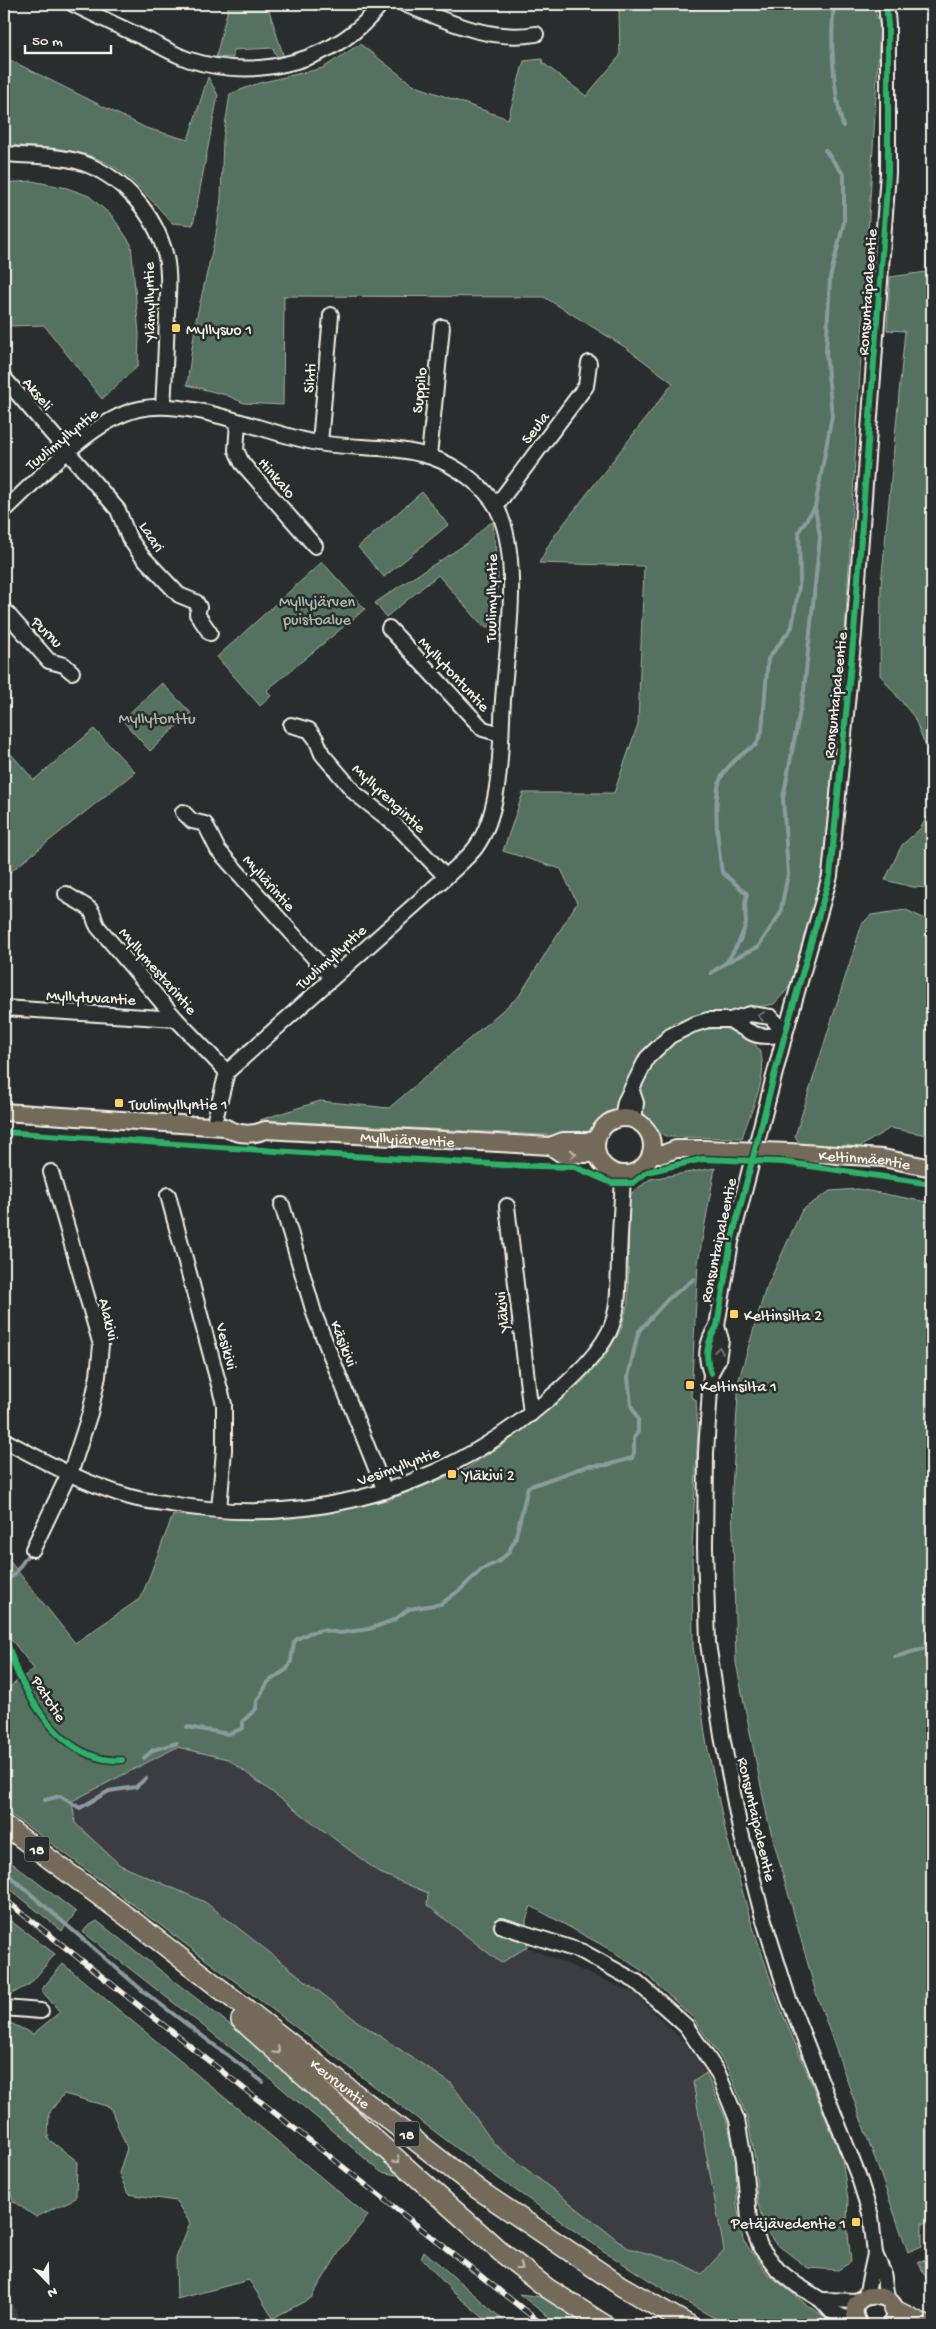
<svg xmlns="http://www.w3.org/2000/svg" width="936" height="2329" font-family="'Gochi Hand',sans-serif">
  <rect width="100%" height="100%" fill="#2a2d2e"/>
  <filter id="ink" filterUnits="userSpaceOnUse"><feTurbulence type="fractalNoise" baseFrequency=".02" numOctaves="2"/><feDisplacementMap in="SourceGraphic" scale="10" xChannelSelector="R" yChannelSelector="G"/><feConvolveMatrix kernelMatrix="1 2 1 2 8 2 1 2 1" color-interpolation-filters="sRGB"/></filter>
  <g filter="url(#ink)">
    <g fill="#3b3e43">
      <polygon points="177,1747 228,1759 380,1873 428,1893 501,1962 527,1947 634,1993 686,2044 706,2073 693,2082 724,2250 702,2274 676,2261 628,2248 494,2144 452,2084 357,2021 205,1902 120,1865 75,1823 72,1801"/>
      <polygon points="4,2286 22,2325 4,2325"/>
    </g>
    <g fill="#557160" stroke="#a4b1a4">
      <polygon points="229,4 267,4 284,58 278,60 273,48 233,50 233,58 216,57"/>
      <polygon points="614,4 873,4 880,26 845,634 822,873 795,972 788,989 774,1004 674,1022 644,1049 615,1109 595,1130 562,1136 260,1120 320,1101 389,1108 519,996 577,903 561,869 503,851 523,793 614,793 638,724 644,566 539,563 552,539 673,383 625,347 544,297 284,296 283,405 244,403 226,395 187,385 196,320 216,234 221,199 223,139 230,94 259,83 323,68 360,44 413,85 508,119 524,61 542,59 543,63 586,96 620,56 619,12"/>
      <path d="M4 57 146 128 188 140 208 77 218 95 193 225 172 223C155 204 140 186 120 171 88 147 42 148 4 145Z"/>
      <polygon points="932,115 932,762 914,717 880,675 881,585 905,331 887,330 890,277 926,272"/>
      <polygon points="32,181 67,188 89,196 112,216 131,244 139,334 138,366 102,399 44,325 4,326 4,183"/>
      <polygon points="422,492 448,525 384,577 358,547"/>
      <path d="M493 522 498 575 496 628 483 626 438 575 386 617 375 603C404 582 436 564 466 544 476 538 481 527 493 522Z"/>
      <polygon points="322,562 365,609 267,690 271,696 260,706 217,657"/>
      <polygon points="162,683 191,713 150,751 122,720"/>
      <polygon points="94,729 135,772 4,877 4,760 11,754 34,780"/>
      <polygon points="932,806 932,888 913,887 885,880 902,845 921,828"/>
      <polygon points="906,910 932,922 932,1136 890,1128 858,1148 800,1144 795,1136 862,924 871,915"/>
      <path d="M722 1028C789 1041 756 1094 742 1138L668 1137C657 1133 653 1126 646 1117 626 1086 659 1049 685 1036 697 1030 709 1029 722 1028Z"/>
      <polygon points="715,1168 698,1263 691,1397 696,1400 698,1432 692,1547 693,1646 706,1740 726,1834 750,1918 778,2002 842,2158 848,2199 847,2224 851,2262 838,2270 808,2268 775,2243 765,2229 757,2200 755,2159 747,2117 728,2068 693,2018 644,1972 611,1950 531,1906 526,1920 527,1947 501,1963 427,1905 428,1893 380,1873 228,1759 177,1747 72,1801 75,1823 120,1865 205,1902 357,2021 452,2084 494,2144 628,2248 676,2261 702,2274 724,2250 693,2082 706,2073 728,2124 736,2162 737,2205 743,2240 768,2274 811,2308 839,2325 727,2325 668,2292 608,2254 482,2167 55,1846 4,1810 4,1691 34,1669 4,1630 4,1554 75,1643 141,1598 173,1515 279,1519 389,1500 462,1471 500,1447 583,1381 603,1359 621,1330 628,1302 629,1195 650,1179"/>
      <polygon points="858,1189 932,1203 932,1745 929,1754 932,1758 932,2223 922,2223 922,2246 908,2252 816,1993 768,1821 736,1663 732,1490 739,1379 765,1291 802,1210 830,1191"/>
      <polygon points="4,1857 76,1912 62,1931 4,1884"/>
      <polygon points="4,1916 55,1954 30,1984 4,1998"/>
      <polygon points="97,1921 260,2048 390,2164 396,2175 381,2172 266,2075 83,1932 87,1927"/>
      <polygon points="63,1964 368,2216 343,2246 311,2298 273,2318 249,2280 177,2299 176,2258 190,2223 176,2201 128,2194 119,2173 127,2148 110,2107 64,2094 49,2113 48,2139 77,2161 76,2198 36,2217 14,2202 4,2176 4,2020 33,2034 60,2012 41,1990"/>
      <polygon points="424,2251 509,2325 492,2325 455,2294 421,2258"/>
      <polygon points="932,2260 932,2290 918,2261"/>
      <polygon points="519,2294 551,2298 590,2325 559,2325"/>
    </g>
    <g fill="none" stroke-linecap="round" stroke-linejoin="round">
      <g stroke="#8c9b9e" stroke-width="4">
        <path d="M834 4C830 39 833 92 843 126"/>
        <polyline points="727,962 758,947 780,914 788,874 783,798 804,690 820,537 815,507"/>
        <path d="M711 973 727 962 740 940 746 924 745 903 747 894 722 872C718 846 713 808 719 783 723 768 743 752 756 745L762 731 768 659 792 627 800 580 799 531 815 507 832 415 826 353 830 278 844 222V175L825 150"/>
        <polyline points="4,1582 14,1575 31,1550"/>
        <polyline points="895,1657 932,1646"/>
        <polyline points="187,1727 229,1734 243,1728 243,1721 256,1709 257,1701 268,1682 287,1669 291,1661 294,1642 297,1639 309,1633 322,1630 340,1633 369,1629 394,1620 409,1609 441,1604 461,1589 482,1569 498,1562 508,1553 515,1540 528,1487 587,1466 607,1465 632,1458 634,1453 634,1438 638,1432 638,1420 631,1405 628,1377 637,1337 639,1331 668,1299 694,1279"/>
        <polyline points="144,1758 153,1750 177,1743"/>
        <polyline points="45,1800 60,1796 80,1808 109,1791 136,1787 146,1778"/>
        <polyline points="4,1871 143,1991 263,2082"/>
      </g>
      <g stroke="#f4f1e8" stroke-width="18">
        <g id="minor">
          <path d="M73 4C99 17 126 30 152 42 164 48 177 56 190 60 258 81 337 62 381 4"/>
          <path d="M404 4C447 21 489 42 536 34"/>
          <path d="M4 154C28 156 56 155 80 162 122 176 156 214 166 257 170 276 168 296 167 314 166 345 165 376 163 406"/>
          <polyline points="4,378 118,510 129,538 141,555 179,595 196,602 199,607 197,614 210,633"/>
          <polyline points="238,422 236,450 242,463 315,546"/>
          <polyline points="320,443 331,315"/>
          <polyline points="429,456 442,327"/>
          <polyline points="496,506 586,386 589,363"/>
          <path d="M4 511C38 479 93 419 139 409 190 397 265 434 318 443 355 449 396 445 431 457 455 465 484 485 497 508 522 557 507 645 503 700 500 744 503 809 476 847 468 858 456 867 446 877L227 1072 213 1127"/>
          <polyline points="4,610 49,661 64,665 72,672"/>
          <polyline points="389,628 483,729 501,734"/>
          <polyline points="291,725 309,730 316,739 322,754 356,794 396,825 446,877"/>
          <polyline points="183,812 192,821 205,824 218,850 332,978"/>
          <path d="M66 894C72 899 90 907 92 912 95 918 94 921 98 927L176 1019 227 1072"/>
          <polyline points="4,1008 176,1019"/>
          <path d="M730 1020C753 1035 758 1039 785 1034"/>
          <polyline points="632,1091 636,1103 634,1119"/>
          <polyline points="622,1118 625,1102 647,1058 670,1036 692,1025 708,1020 730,1020 750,1014 771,1017 785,1034"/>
          <polyline points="168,1195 224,1404 224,1450 219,1510"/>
          <polyline points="282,1205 315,1316 385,1491"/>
          <polyline points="507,1206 531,1414"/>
          <polyline points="717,1326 721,1340 718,1360 711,1373 706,1453 705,1548 708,1643 722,1736 740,1829 762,1914 788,1997 859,2178 871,2216 875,2254 883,2272 887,2299"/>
          <path d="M711 1373C704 1356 707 1342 717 1326L731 1242 785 1034 830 876 854 633 888 173V25L886 4"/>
          <path d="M4 1440C45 1462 85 1484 130 1497 143 1501 158 1502 171 1504 294 1526 417 1497 517 1424 548 1401 592 1366 609 1332 620 1310 618 1282 619 1258 620 1230 622 1202 623 1174"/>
          <polyline points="33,1549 73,1465 90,1413 98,1376 101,1345 51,1172"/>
          <polyline points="502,1926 583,1952 637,1982 686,2026 718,2073 737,2120 744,2160 749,2219 761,2248 778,2270 797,2285 821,2300 831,2311 858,2324"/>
          <polyline points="4,2008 41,2011"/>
          <polyline points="866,2296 875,2254"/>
          <polyline points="821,2300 860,2301"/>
        </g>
      </g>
      <g stroke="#f4f1e8" stroke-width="20">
        <g id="major">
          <path id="s1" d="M4 1112 224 1127C238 1135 251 1136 265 1130L550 1146 563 1141H596"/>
          <circle cx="624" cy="1146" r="28"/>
          <polyline points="550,1146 562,1154 597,1154"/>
          <path id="s2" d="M789 1152 883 1158 932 1168"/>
          <polyline points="651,1154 663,1154 676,1149 703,1149"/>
          <path d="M859 2325C836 2283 915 2289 890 2325"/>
        </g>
      </g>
      <g stroke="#f4f1e8" stroke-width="22">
        <g id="highway">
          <path id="s3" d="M4 1825 137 1924 479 2190 621 2286 689 2325"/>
          <polyline points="241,2020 501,2252 547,2288 605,2325"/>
          <polyline points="893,2309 925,2325"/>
        </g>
      </g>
      <use href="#minor" stroke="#2a2d2e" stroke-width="14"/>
      <use href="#major" stroke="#736b5a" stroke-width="16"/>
      <use href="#highway" stroke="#736b5a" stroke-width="19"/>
      <g stroke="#f4f1e8" stroke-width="5.5">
        <polyline id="rail" points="4,1899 543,2325"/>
      </g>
      <use href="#rail" stroke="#2a2d2e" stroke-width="4" stroke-dasharray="11" stroke-linecap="butt"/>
      <g stroke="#f4f1e8" stroke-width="20" stroke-linecap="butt">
        <polyline id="major-bridge" points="703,1149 789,1152"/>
      </g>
      <use href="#major-bridge" stroke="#736b5a" stroke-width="16"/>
      <g stroke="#2a2d2e" stroke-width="9">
        <g id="cycleway">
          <polyline points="4,1132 318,1154 504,1165 575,1167 612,1183 633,1183 647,1172 702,1159 783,1162 932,1184"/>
          <path d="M711 1373C704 1356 707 1342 717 1326L731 1242 785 1034 830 876 854 633 888 173V25L886 4"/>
          <path d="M4 1639C12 1650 12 1662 18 1674 38 1715 71 1763 122 1760"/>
        </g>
      </g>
      <use href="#cycleway" stroke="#2db169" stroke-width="6"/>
    </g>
    <defs><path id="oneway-chevron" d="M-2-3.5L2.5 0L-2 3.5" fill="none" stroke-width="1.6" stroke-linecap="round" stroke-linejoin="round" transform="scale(1.25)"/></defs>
    <g stroke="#71726f">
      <use href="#oneway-chevron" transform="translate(761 1016) rotate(-171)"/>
      <use href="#oneway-chevron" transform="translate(719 1350) rotate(-81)"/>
    </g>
    <g stroke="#c0bbaf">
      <use href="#oneway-chevron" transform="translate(573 1154) rotate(2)"/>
      <use href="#oneway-chevron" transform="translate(277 2051) rotate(42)"/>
      <use href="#oneway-chevron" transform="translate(397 2160) rotate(42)"/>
      <use href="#oneway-chevron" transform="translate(520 2267) rotate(37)"/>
    </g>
  </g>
  <g fill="#ffd166" stroke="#2a2d2e" stroke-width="2">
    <rect x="171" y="323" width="10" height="10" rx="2.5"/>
    <rect x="114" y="1098" width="10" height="10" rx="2.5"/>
    <rect x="729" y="1309" width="10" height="10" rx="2.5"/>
    <rect x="685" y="1380" width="10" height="10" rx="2.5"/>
    <rect x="447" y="1469" width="10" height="10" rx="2.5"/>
    <rect x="851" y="2217" width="10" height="10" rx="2.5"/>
  </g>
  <g text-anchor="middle" stroke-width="5" stroke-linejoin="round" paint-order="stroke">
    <g fill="#2a2d2e" stroke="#b7b6b0" stroke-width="1">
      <rect x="24.5" y="1836.5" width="25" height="25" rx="4"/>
      <rect x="394.5" y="2121.5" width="25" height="25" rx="4"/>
    </g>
    <g font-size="15" font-weight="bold" fill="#f4f1e8">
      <text x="37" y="1854">18</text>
      <text x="407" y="2139">18</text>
    </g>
    <g font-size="16" fill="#f4f1e8" stroke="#2a2d2e">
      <text transform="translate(866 292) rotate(-86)" y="6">Ronsuntaipaleentie</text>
      <text transform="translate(148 302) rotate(-91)" y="6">Ylämyllyntie</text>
      <text transform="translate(308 378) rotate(-85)" y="6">Sihti</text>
      <text transform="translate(418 390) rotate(-84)" y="6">Suppilo</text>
      <text transform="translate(39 393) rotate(50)" y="6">Akseli</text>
      <text transform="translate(534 427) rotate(-53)" y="6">Seula</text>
      <text transform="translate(61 438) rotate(-39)" y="6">Tuulimyllyntie</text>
      <text transform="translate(278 477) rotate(49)" y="6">Hinkalo</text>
      <text transform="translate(153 536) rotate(57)" y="6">Laari</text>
      <text transform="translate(490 598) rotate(-89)" y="6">Tuulimyllyntie</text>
      <text transform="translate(48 631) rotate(45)" y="6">Purnu</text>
      <text transform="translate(455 673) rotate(47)" y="6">Myllytontuntie</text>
      <text transform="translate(834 695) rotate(-84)" y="6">Ronsuntaipaleentie</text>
      <text transform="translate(390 797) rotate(43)" y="6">Myllyrengintie</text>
      <text transform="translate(270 882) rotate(48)" y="6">Myllärintie</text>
      <text transform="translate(330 956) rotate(-42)" y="6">Tuulimyllyntie</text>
      <text transform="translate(159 970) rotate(49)" y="6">Myllymestarintie</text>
      <text transform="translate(91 996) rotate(3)" y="6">Myllytuvantie</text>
      <text dy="6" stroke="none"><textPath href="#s1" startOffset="406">Myllyjärventie</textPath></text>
      <text dy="6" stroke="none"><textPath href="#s2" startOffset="76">Keltinmäentie</textPath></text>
      <text transform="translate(717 1240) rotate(-78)" y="6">Ronsuntaipaleentie</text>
      <text transform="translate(501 1312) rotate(-97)" y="6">Yläkivi</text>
      <text transform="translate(110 1319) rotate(76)" y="6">Alakivi</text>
      <text transform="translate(345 1343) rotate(68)" y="6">Käsikivi</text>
      <text transform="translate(228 1346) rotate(76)" y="6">Vesikivi</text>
      <text transform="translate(398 1465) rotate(-20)" y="6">Vesimyllyntie</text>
      <text transform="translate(50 1698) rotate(57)" y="6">Patotie</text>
      <text transform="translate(758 1819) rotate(77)" y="6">Ronsuntaipaleentie</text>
      <text dy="6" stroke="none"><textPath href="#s3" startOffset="424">Keuruuntie</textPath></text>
    </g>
    <g font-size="16" fill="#f4f1e8" stroke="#2a2d2e" text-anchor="start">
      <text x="186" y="334">Myllysuo 1</text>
      <text x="129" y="1109">Tuulimyllyntie 1</text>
      <text x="744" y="1320">Keltinsilta 2</text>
      <text x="700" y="1391">Keltinsilta 1</text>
      <text x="462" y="1480">Yläkivi 2</text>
      <text x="846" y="2228" text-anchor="end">Petäjävedentie 1</text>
    </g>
    <g font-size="16" fill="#acb7ab" stroke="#2a2d2e">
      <text x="317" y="606">Myllyjärven<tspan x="317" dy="18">puistoalue</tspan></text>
      <text x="157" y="723">Myllytonttu</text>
    </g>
  </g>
  <rect width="936" height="2329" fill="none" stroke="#2a2d2e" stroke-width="20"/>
  <rect x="10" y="10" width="916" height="2309" fill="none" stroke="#f4f1e8" stroke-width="2" filter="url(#ink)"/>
  <g transform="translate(48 2282) rotate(157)" stroke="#2a2d2e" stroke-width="4" paint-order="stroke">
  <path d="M0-4L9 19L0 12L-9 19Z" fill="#f4f1e8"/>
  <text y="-8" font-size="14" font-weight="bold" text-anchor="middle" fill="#f4f1e8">N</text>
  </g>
  <path d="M25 45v8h86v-8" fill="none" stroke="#f4f1e8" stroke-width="2.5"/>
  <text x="32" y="45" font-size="15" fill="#f4f1e8" stroke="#2a2d2e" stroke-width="4" paint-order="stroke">50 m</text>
</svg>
